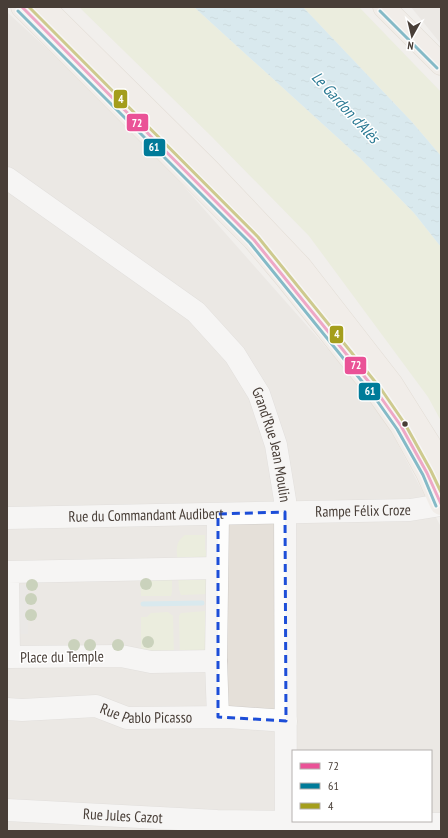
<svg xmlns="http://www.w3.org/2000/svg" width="448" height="838" font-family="'PT Sans Narrow',sans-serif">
  <defs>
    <pattern id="water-ripples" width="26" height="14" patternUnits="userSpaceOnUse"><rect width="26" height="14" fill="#bce3ef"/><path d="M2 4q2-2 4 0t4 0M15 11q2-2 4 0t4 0" fill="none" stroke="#a3c4ce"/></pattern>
  </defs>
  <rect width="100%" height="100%" fill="#f1efec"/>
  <g fill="#e5e0d9" fill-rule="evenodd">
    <polygon points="411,7 441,7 441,44"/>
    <path d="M7 12 127 122 378 406 441 527V831H7ZM293 751H431V821H293Z"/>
  </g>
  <g fill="#e4ebcc">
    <polygon points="79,7 194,7 360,158 414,213 441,247 441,421 428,397 309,236 212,137"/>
    <polygon points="303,7 359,7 441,92 441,156 412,122"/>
    <path d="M185 535H205V550L210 552 209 557 178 563C177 551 174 543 185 535Z"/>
    <polygon points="140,572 172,572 172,591 171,596 141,596"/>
    <polygon points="178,572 210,575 207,594 181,595 179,589"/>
    <polygon points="206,611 211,649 180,659 179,616 181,613"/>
    <polygon points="168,612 172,615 173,616 174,658 141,652 141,617 147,617 151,613"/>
  </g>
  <rect fill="#e3e0dd" x="15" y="585" width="13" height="49"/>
  <polygon fill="url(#water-ripples)" points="194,7 303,7 412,122 441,156 441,247 414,213 360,158"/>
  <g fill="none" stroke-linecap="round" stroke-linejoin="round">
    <polyline stroke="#bce3ef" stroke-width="5" points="143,604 202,603"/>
    <g stroke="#cfccc9" stroke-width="23">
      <g id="minor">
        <path id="s1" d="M7 178 196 312 235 355 259 394 276 445 285 500 286 831"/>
        <path id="s2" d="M7 518 410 510 441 505"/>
        <polyline points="216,661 151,662 121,656 9,657 8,572 217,568"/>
        <path id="s3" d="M7 709 22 710 96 706 127 718 228 717 286 721"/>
        <polyline points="218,717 216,661 218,514"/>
        <path id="s4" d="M7 810 217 821 441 824"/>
      </g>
    </g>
    <g stroke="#d3c7b9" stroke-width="23">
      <g id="major">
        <polyline points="22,7 254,240 286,278 377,392 401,426 427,473 441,504"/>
        <polyline points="44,7 208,169 301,267 392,384 429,443 441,467"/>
        <polyline points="384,7 441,64"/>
      </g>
    </g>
    <use href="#minor" stroke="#fdfdfc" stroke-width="22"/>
    <use href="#major" stroke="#f1ece4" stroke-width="22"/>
    <g stroke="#fff" stroke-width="6">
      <polyline id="bus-1" points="22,7 254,240 377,392 401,426 427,473 441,504"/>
    </g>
    <g stroke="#fff" stroke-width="6">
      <g id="bus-2">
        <polyline points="18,11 250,243 373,395 397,429 423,475 436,506"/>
        <polyline points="380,11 437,68"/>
      </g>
    </g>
    <g stroke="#fff" stroke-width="6">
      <polyline id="bus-3" points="29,7 258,237 381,389 405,424 431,471 441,492"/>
    </g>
    <use href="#bus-1" stroke="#ea5297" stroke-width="3"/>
    <use href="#bus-2" stroke="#007b99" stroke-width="3"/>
    <use href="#bus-3" stroke="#a49e1c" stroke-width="3"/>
  </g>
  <g fill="#9caf81">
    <circle cx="146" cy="584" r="6"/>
    <circle cx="32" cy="585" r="6"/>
    <circle cx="31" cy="599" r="6"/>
    <circle cx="31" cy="615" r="6"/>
    <circle cx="148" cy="642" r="6"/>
    <circle cx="74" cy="645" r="6"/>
    <circle cx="90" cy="645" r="6"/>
    <circle cx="118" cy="645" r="6"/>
  </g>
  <path d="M0 0H448V838H0ZM285 512 286 721 218 717V514Z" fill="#f1efec" fill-opacity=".55" fill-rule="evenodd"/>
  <path fill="none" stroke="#1d4ed8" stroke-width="3" stroke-dasharray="8 5" stroke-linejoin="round" d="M285 512 286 721 218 717V514Z"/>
  <circle fill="#483e37" stroke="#fff" stroke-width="1.5" cx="405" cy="424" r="3.5"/>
  <g text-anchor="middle" stroke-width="3" stroke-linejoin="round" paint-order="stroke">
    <g font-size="15" fill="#483e37" stroke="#fff">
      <text dy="5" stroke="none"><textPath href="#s1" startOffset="388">Grand'Rue Jean Moulin</textPath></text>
      <text dy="5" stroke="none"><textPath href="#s2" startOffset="356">Rampe Félix Croze</textPath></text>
      <text dy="5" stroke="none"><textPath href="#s2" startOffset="139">Rue du Commandant Audibert</textPath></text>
      <text transform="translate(62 657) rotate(-1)" y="5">Place du Temple</text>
      <text dy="5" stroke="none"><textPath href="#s3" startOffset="141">Rue Pablo Picasso</textPath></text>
      <text dy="5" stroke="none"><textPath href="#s4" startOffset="116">Rue Jules Cazot</textPath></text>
    </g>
    <g font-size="16" font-style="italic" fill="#2a7993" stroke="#fff">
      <text transform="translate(346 107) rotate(47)" y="6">Le Gardon d'Alès</text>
    </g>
  </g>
  <g stroke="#fff" stroke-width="1.5">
    <rect x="113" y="89" width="15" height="20" rx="4" fill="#a49e1c"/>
    <rect x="126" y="113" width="23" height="19" rx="4" fill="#ea5297"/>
    <rect x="143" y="138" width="23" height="19" rx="4" fill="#007b99"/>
    <rect x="329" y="325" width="15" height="19" rx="4" fill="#a49e1c"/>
    <rect x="344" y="356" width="23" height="19" rx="4" fill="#ea5297"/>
    <rect x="358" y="382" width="23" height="19" rx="4" fill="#007b99"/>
  </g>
  <g font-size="11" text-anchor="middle" font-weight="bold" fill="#fff">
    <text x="121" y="103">4</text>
    <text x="137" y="127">72</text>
    <text x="154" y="151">61</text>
    <text x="337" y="338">4</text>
    <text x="356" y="369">72</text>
    <text x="370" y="395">61</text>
  </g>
  <rect width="448" height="838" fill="none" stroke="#483e37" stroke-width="16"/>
  <rect x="292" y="750" width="140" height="72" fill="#ffffff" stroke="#b6b2af"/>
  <rect x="300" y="763" width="20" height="6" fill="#ea5297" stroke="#b6b2af"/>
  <text x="328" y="770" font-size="12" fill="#483e37">72</text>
  <rect x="300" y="783" width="20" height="6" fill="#007b99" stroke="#b6b2af"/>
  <text x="328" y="790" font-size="12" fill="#483e37">61</text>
  <rect x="300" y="803" width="20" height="6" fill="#a49e1c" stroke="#b6b2af"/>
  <text x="328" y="810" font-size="12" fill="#483e37">4</text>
  <g transform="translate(412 36) rotate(188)" stroke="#ffffff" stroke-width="3" paint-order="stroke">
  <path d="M0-3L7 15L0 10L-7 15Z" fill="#483e37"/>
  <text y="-6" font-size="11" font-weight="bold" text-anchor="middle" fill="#483e37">N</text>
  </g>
</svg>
